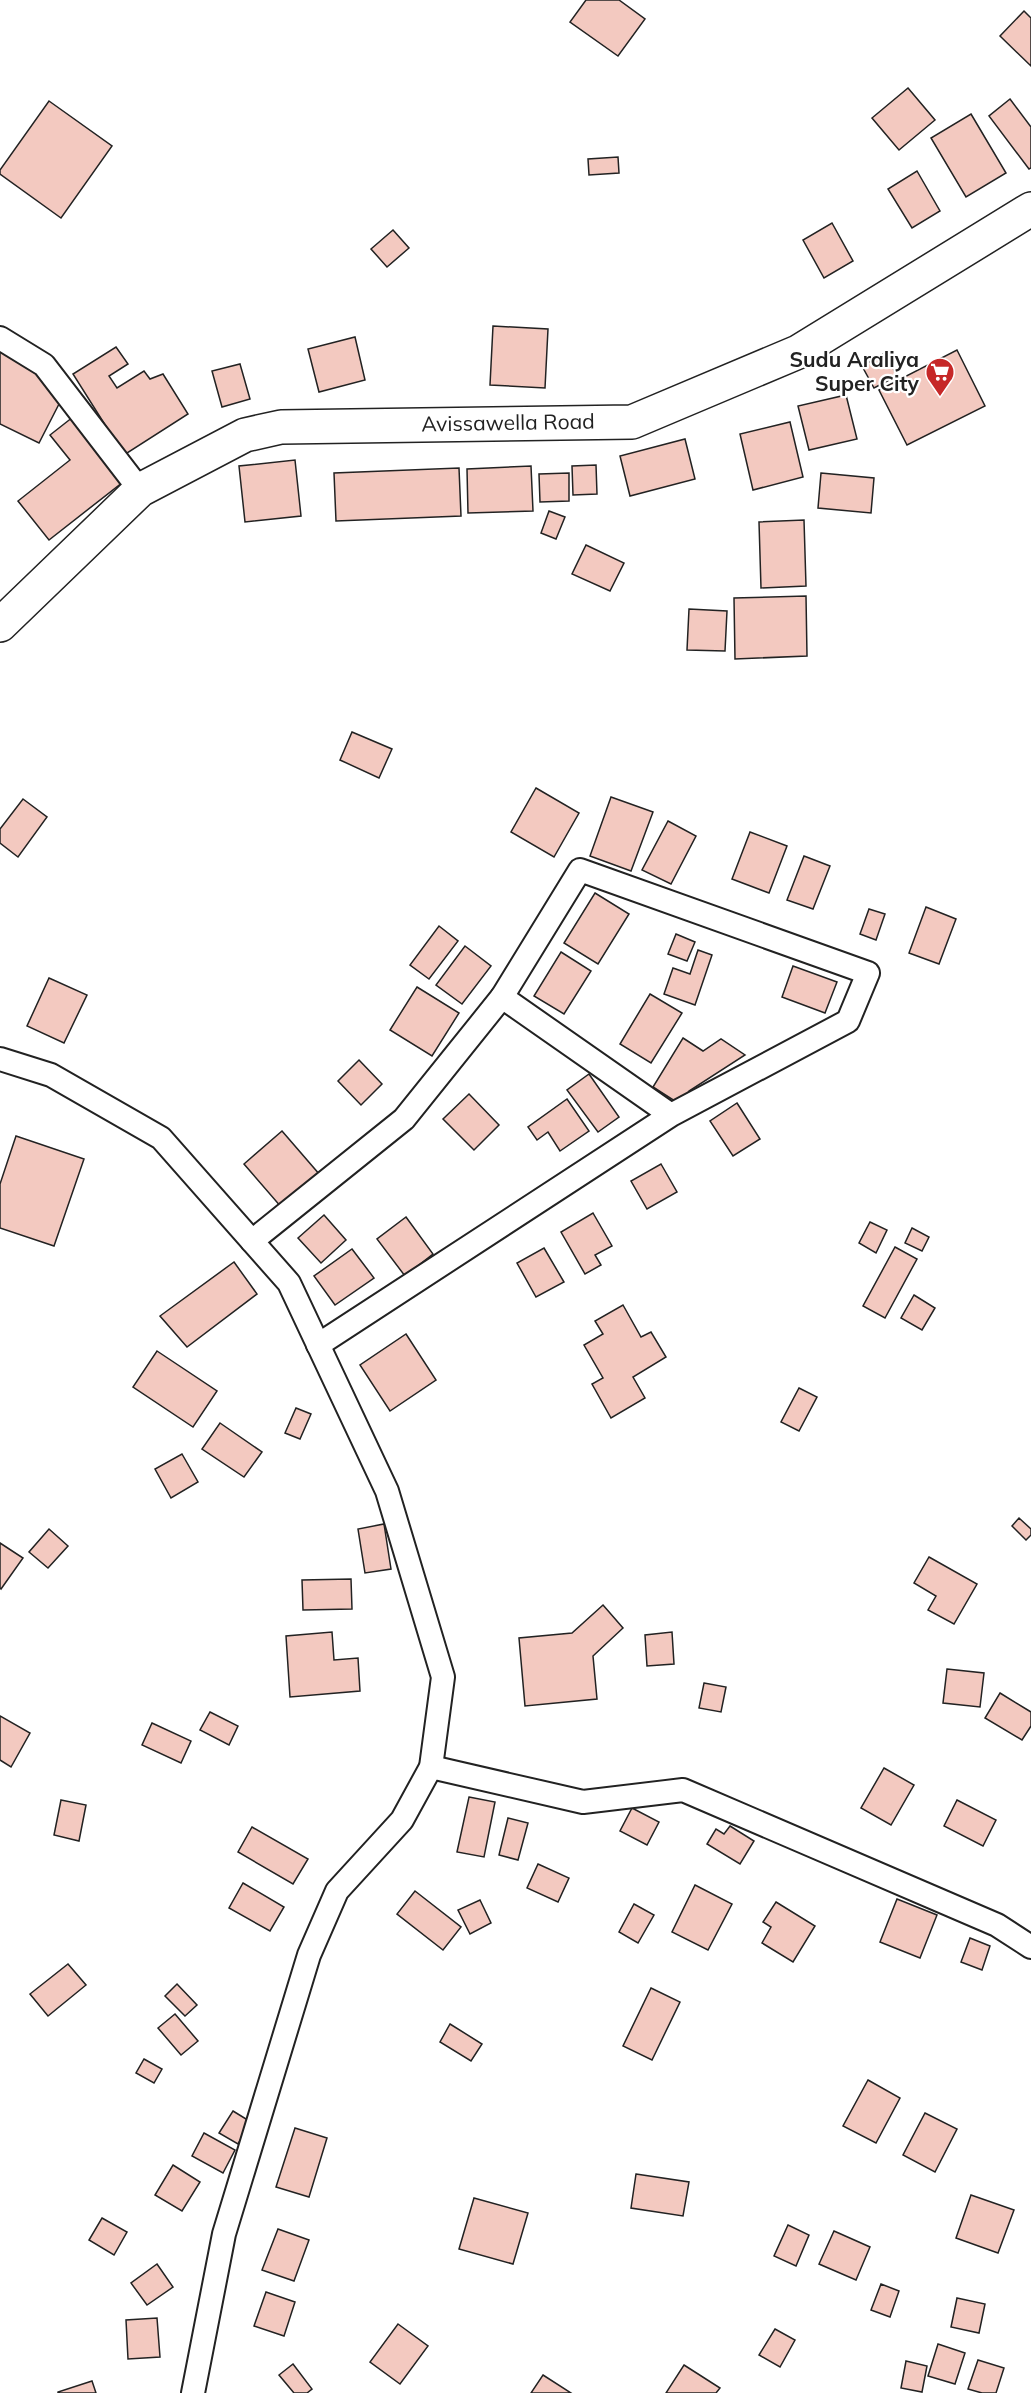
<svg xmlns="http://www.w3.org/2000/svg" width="1031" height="2393" font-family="Mulish,sans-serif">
  <rect width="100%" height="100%" fill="#fff"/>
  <g fill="#f3c9c0" stroke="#222" stroke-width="1.5">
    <polygon points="586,0 619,0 645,19 618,56 570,22"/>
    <polygon points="1024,11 1031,18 1031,66 1000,36"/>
    <polygon points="908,88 935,120 899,150 872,118"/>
    <polygon points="1010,99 1031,127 1031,168 1029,169 989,116"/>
    <polygon points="49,101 112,146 61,218 0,174 0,170"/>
    <polygon points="971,114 1006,173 966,197 931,138"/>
    <polygon points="618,157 619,173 589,175 588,159"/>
    <polygon points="917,171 940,211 912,228 888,189"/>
    <polygon points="832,223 853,261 824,278 803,240"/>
    <polygon points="393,230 409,248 387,267 371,249"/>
    <polygon points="493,326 548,329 545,388 490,385"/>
    <polygon points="355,337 365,380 319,392 308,349"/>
    <polygon points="116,347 128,364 109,376 117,388 144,371 150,379 163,374 188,414 124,455 73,374"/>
    <polygon points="0,350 49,381 59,404 39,443 0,424"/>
    <polygon points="957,350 985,406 907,445 879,390"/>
    <polygon points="885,353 897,376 874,388 862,366"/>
    <polygon points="240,364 250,399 222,407 212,371"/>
    <polygon points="846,395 857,439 809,450 798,406"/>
    <polygon points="73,417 123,482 49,540 18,501 70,460 50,435"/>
    <polygon points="790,422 803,477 753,490 740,434"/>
    <polygon points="685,439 695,479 630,496 620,456"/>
    <polygon points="295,460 301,516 245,522 239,466"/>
    <polygon points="596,465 597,494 573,495 572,466"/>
    <polygon points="531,466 533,511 468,513 467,469"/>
    <polygon points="459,468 461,516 336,521 334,473"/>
    <polygon points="569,473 569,501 540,502 539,474"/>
    <polygon points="821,473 874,478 871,513 818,508"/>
    <polygon points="549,511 565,517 556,539 541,533"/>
    <polygon points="804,520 806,586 761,588 759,522"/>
    <polygon points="586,545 624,563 610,591 572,574"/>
    <polygon points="806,596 807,656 735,659 734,598"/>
    <polygon points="689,609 727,611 725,651 687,650"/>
    <polygon points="352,732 392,749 379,778 340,760"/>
    <polygon points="536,788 579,813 554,857 511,832"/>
    <polygon points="611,797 653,812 631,871 590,856"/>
    <polygon points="23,799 47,817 18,857 0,843 0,829"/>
    <polygon points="668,821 696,836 671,884 642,870"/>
    <polygon points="750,832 787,846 769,893 732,879"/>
    <polygon points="804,856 830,866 813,909 787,900"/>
    <polygon points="595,893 629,914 598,964 564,943"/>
    <polygon points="926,907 956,919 939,964 909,953"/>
    <polygon points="869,909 885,914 876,940 860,934"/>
    <polygon points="439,926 458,941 429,979 410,965"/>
    <polygon points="676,934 695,942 687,961 668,954"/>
    <polygon points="465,946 491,966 462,1004 436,985"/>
    <polygon points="698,950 712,955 695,1005 664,994 673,968 690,974"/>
    <polygon points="561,952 591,971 564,1014 534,996"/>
    <polygon points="793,966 837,982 825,1013 782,997"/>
    <polygon points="49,978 87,995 64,1043 27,1026"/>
    <polygon points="417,987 459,1013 432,1056 390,1030"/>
    <polygon points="650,994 682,1013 651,1063 620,1044"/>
    <polygon points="683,1038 703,1051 721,1039 745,1055 689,1091 681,1105 653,1087"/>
    <polygon points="359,1060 382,1084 361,1105 338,1081"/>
    <polygon points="589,1074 619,1117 598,1132 567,1090"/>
    <polygon points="469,1094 499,1125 474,1150 443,1119"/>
    <polygon points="567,1099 589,1131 560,1151 548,1132 537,1140 528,1127"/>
    <polygon points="737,1103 760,1139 733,1156 710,1121"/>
    <polygon points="282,1131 320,1175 282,1208 244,1164"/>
    <polygon points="16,1136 84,1159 54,1246 0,1228 0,1184"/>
    <polygon points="661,1164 677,1192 647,1209 631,1181"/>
    <polygon points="593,1213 612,1246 595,1255 601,1265 585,1274 561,1232"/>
    <polygon points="324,1215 346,1240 321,1263 298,1238"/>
    <polygon points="406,1217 433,1254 405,1276 377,1239"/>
    <polygon points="870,1222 887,1230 876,1253 859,1243"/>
    <polygon points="912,1228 929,1237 922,1251 905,1243"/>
    <polygon points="895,1247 917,1259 885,1318 863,1306"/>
    <polygon points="544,1248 564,1282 536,1297 517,1263"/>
    <polygon points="352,1249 374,1278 335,1305 314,1276"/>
    <polygon points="234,1262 257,1294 187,1347 160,1316"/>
    <polygon points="914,1295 935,1308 922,1330 901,1318"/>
    <polygon points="623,1305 641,1337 651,1332 666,1357 633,1377 645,1398 611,1418 592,1384 603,1378 584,1345 603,1334 595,1321"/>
    <polygon points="406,1334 436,1380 390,1411 360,1365"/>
    <polygon points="157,1351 217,1391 193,1427 133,1387"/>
    <polygon points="799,1388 817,1397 799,1431 781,1422"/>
    <polygon points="296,1408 311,1414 300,1439 285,1433"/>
    <polygon points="220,1423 262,1452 244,1477 202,1449"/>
    <polygon points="182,1454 198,1482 171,1498 155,1469"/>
    <polygon points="1019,1518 1031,1529 1031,1535 1026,1540 1012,1526"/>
    <polygon points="384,1524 391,1569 365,1573 358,1529"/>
    <polygon points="49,1529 68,1546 48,1568 29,1552"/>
    <polygon points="0,1543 23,1558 1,1589 0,1588"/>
    <polygon points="929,1557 977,1584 954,1624 928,1610 936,1596 914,1583"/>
    <polygon points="351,1579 352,1609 303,1610 302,1580"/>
    <polygon points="603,1605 623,1628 593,1656 597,1699 525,1706 519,1638 572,1633"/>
    <polygon points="332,1632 334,1660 358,1658 360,1691 290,1697 286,1636"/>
    <polygon points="672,1632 674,1664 647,1666 645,1635"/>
    <polygon points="947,1669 984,1673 980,1707 943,1703"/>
    <polygon points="704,1683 726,1687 721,1712 699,1708"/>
    <polygon points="1000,1693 1031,1712 1031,1726 1022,1740 985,1718"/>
    <polygon points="210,1712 238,1726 229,1745 200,1730"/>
    <polygon points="0,1716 30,1733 11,1767 0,1760"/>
    <polygon points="152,1723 191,1741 181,1763 142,1745"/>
    <polygon points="884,1768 914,1785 891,1825 861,1808"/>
    <polygon points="469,1797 495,1802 484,1857 457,1852"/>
    <polygon points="61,1800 86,1805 79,1841 54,1835"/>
    <polygon points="957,1800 996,1820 983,1846 944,1826"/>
    <polygon points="632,1808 659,1822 647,1845 620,1831"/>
    <polygon points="508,1818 528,1823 518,1860 499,1855"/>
    <polygon points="730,1826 754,1841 740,1864 707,1844 716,1829 724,1834"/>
    <polygon points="252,1827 308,1859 293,1884 238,1852"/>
    <polygon points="538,1864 569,1878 558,1902 527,1888"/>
    <polygon points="243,1883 284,1907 270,1931 229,1908"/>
    <polygon points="695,1885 732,1904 708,1950 672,1932"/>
    <polygon points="415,1891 461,1927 443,1950 397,1914"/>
    <polygon points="897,1899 937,1915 920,1958 880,1942"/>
    <polygon points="480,1900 491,1923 470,1934 458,1910"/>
    <polygon points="776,1902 815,1926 793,1962 762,1943 771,1927 763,1922"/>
    <polygon points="634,1904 654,1915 638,1943 619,1932"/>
    <polygon points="970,1938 990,1946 982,1970 961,1962"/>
    <polygon points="68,1964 86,1985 48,2016 30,1994"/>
    <polygon points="177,1984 197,2005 185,2016 165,1996"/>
    <polygon points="651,1988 680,2002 652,2060 623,2046"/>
    <polygon points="175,2014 198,2041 181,2055 158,2028"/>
    <polygon points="450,2024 482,2044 471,2061 440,2042"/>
    <polygon points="144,2059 162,2069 154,2083 136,2073"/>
    <polygon points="868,2080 900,2098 876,2143 843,2126"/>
    <polygon points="233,2111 251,2122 238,2144 219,2133"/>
    <polygon points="925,2113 957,2129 935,2172 903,2155"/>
    <polygon points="295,2128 327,2138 309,2197 276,2187"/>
    <polygon points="204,2133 235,2150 223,2173 192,2156"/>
    <polygon points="173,2165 200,2182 182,2211 155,2195"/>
    <polygon points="636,2174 689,2182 683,2216 631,2208"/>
    <polygon points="971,2195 1014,2210 998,2253 956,2238"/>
    <polygon points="474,2198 528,2213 513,2264 459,2249"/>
    <polygon points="102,2218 127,2232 114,2255 89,2240"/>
    <polygon points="788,2225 809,2235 796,2266 774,2256"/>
    <polygon points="278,2229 309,2240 294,2281 262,2270"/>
    <polygon points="834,2231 870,2247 856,2280 819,2264"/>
    <polygon points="157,2264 173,2287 147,2305 131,2283"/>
    <polygon points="881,2284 899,2291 890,2317 871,2310"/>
    <polygon points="266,2292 295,2302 284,2336 254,2326"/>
    <polygon points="957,2298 985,2304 979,2333 951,2327"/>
    <polygon points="157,2318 160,2357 128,2359 126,2320"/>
    <polygon points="398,2324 428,2346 400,2384 370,2362"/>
    <polygon points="775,2329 795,2340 780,2367 759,2355"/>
    <polygon points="938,2344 965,2353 955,2384 928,2376"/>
    <polygon points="978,2360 1004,2368 996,2393 982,2393 968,2389"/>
    <polygon points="906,2361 927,2366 922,2392 901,2388"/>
    <polygon points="293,2364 312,2389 307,2393 294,2393 279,2375"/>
    <polygon points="684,2365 720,2388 716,2393 666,2393"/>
    <polygon points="543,2375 571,2393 531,2393"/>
    <polygon points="92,2381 96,2393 58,2393 58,2392"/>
  </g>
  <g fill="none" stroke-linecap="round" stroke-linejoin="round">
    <g stroke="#222" stroke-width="26">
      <g id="minor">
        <polyline points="0,338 44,365 140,490"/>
        <polyline points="0,1059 51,1075 161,1138 289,1283 387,1491 443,1677 431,1767 402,1820 337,1891 309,1955 224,2234 193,2393"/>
        <polyline points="252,1241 404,1119 502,997"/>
        <polyline points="318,1345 671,1115 848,1021 868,973 580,870 502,997 671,1115"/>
        <polyline points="431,1767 583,1802 683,1790 997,1925 1031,1947"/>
      </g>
    </g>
    <g stroke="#222" stroke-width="36">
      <polyline id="primary" points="0,625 140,490 245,435 281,427 632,422 798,352 1031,209"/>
    </g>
    <use href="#minor" stroke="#fff" stroke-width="22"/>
    <use href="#primary" stroke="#fff" stroke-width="33"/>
  </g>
  <defs>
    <g id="supermarket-pin" transform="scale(1.5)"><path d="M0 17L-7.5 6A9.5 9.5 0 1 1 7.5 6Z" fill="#c62828" stroke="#fff"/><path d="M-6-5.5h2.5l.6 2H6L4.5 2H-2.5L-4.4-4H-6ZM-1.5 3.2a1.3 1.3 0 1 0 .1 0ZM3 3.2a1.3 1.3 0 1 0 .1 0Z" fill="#fff"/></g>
  </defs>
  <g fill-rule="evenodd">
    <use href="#supermarket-pin" x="940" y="372"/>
  </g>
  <g text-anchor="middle" stroke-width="4.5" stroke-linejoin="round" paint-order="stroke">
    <g font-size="21" font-weight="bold" fill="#222" stroke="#fff" text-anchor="end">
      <text x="919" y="367">Sudu Araliya<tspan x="919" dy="24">Super City</tspan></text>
    </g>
    <g font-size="21" fill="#222" stroke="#fff">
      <text transform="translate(508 423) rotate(-1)" y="7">Avissawella Road</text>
    </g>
  </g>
</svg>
